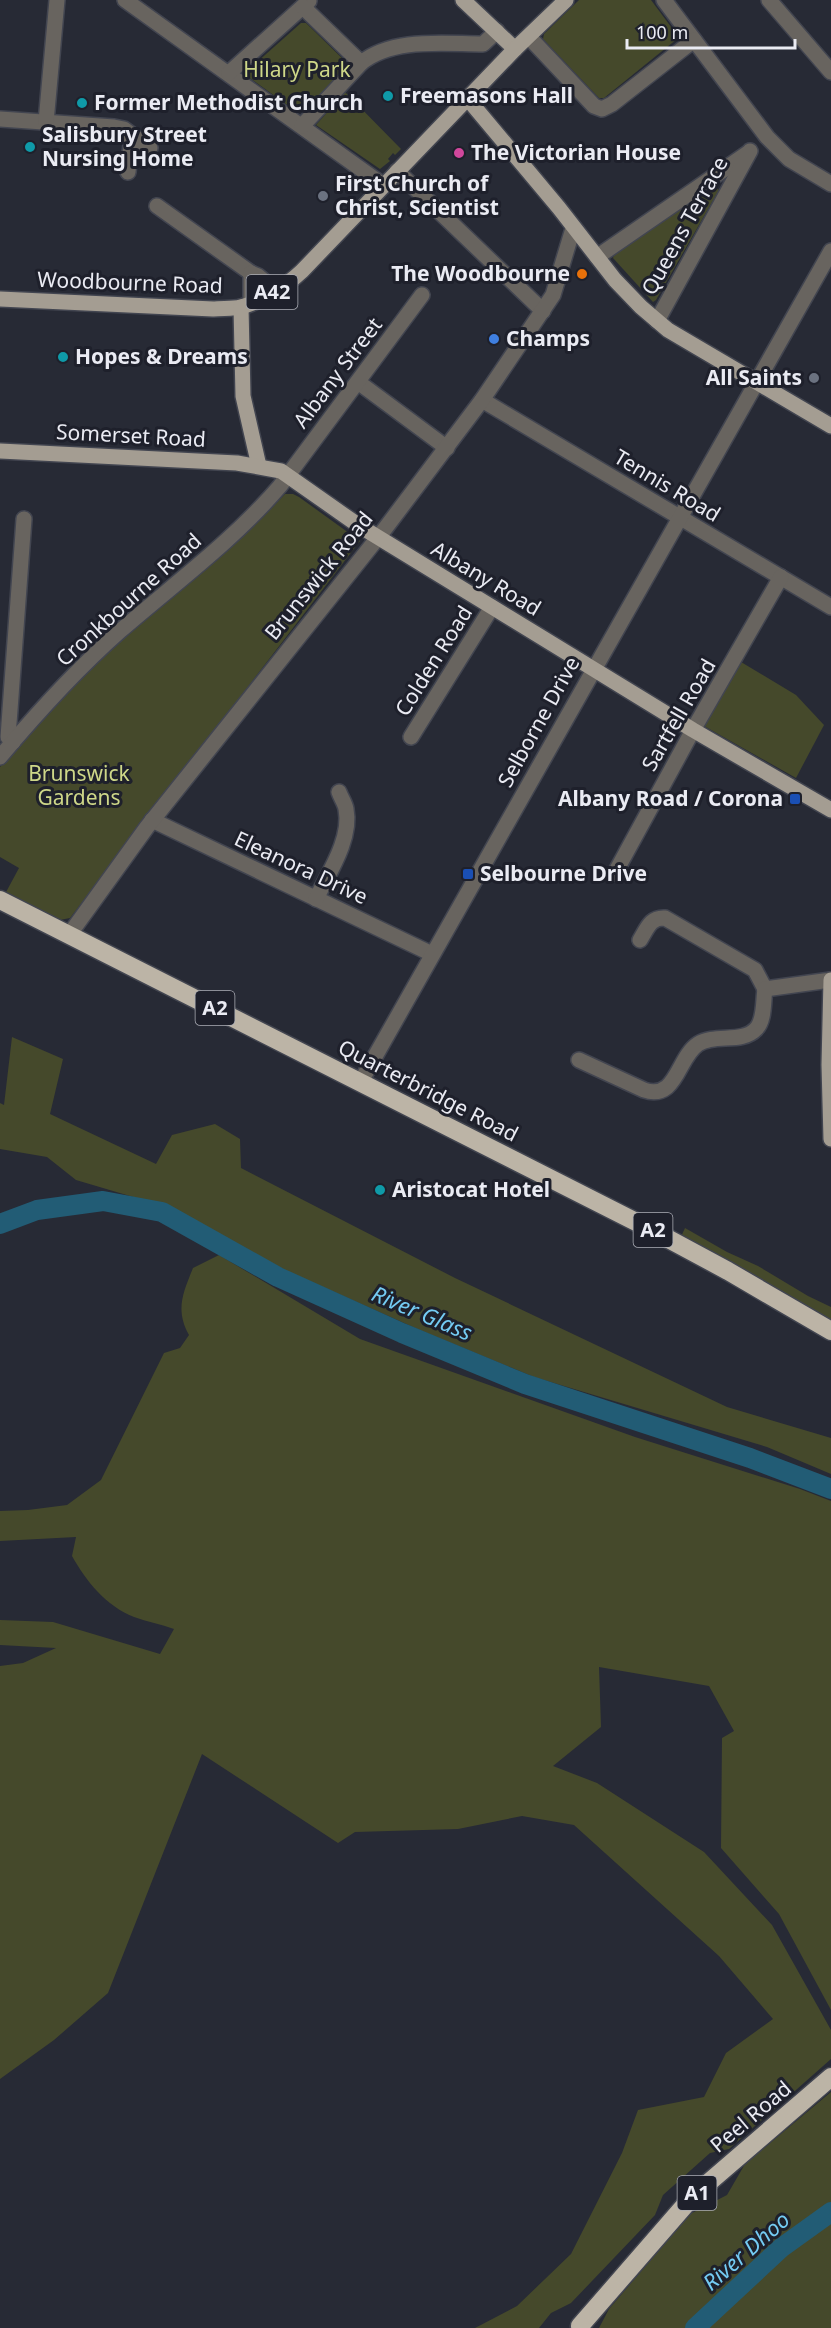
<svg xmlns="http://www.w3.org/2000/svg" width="831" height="2328" font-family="'Noto Sans',sans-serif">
  <rect width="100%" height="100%" fill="#272a35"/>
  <g fill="#45492b">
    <polygon points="579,0 651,0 677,35 677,39 604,98 599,98 543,39 544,34"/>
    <polygon points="301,23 306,23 346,62 346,67 303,112 297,112 247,76 247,71"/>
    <polygon points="345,92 401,149 395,155 393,153 388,159 390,161 380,169 316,125"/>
    <polygon points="713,185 719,190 656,300 653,302 613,258 614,255"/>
    <polygon points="285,494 293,494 299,497 360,541 70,918 55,921 5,894 19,868 0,857 0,767 36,725 121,639 262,518"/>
    <polygon points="741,662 796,695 824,725 796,778 704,726"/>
    <polygon points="12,1037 63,1059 50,1114 156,1164 172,1135 215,1124 240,1139 241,1168 455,1278 727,1407 831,1438 831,1474 767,1447 534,1377 422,1331 287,1271 167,1207 76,1180 47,1157 0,1149 0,1103 4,1105"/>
    <polygon points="685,1228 727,1252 758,1266 808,1296 831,1307 831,1323 680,1239"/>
    <path d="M219 1255 360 1339 635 1437 800 1489 831 1501V2010L779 1914 721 1848 722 1738 734 1731 709 1686 599 1667 601 1727 553 1766 597 1783 704 1852 772 1925 831 2030V2059L729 2149 710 2153 663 2195 655 2215 571 2303 551 2313 539 2328H475L517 2306 571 2254 622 2153 638 2110 704 2097 726 2053 773 2019 719 1956 574 1825 522 1816 458 1829 355 1832 338 1843 202 1754 108 1993 54 2040 0 2079V1666L23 1663 56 1648 0 1645V1620L53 1622 160 1654 174 1629C161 1624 147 1622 134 1617 106 1606 86 1581 72 1556L76 1537 0 1541V1511L28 1510 67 1505 101 1480 164 1353 180 1348 189 1335C175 1310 183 1293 193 1268Z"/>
    <polygon points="831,2092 831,2328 599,2328 609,2309 690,2214 727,2195 745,2164"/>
  </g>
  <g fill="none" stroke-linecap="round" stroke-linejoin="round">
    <g stroke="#225c75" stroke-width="20">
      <polyline points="0,1224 37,1210 103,1201 162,1212 278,1277 402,1333 525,1384 750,1458 831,1489"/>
      <polyline points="695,2328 781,2248 831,2212"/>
    </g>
    <g stroke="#424550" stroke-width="18">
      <g id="minor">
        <polyline points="125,0 383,185"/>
        <polyline points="664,0 767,137 789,159 831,184"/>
        <polyline points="769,0 831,72"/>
        <polyline points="529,37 594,106 602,109 612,104 694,40"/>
        <path d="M361 63C393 37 444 44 483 44L497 31"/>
        <polyline points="229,73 309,1"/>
        <polyline points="0,119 114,127 124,129 150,148"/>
        <polyline points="46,122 57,0"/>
        <polyline points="302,126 361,63 303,7"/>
        <polyline points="397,171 543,311"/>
        <polyline points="128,172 132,135"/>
        <polyline points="157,206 251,273 258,276 276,291"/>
        <polyline points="597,257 748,153"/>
        <polyline points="251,303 251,273"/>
        <polyline points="657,321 750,151"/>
        <polyline points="358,382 447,448"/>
        <polyline points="482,400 831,607"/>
        <polyline points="411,737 492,607"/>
        <polyline points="13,742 8,737 24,519"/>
        <path d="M0 757C37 713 77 669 120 631 174 584 233 541 280 486L422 295"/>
        <polyline points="152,820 432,954"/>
        <polyline points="615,873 693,730 781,577"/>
        <path d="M316 899C328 874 352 839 346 809 345 803 341 798 339 792"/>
        <polyline points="69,935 147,827 384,530 482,400 553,295 572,232 575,229"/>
        <path d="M640 940C647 929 650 917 665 918L755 970 765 989"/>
        <path d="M579 1060 644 1090C677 1101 677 1058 698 1044 715 1033 742 1044 756 1029 765 1020 763 1001 765 989L831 980"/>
        <polyline points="360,1083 831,251"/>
      </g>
    </g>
    <g stroke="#424550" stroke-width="18">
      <g id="major">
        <polyline points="463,0 515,49"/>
        <polyline points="467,98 559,208 615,280 641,307 668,330 831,426"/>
        <path d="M0 299 213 309C222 308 233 309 241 307 263 301 286 286 302 271L515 49 566 0"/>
        <polyline points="241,307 243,396 259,466"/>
        <polyline points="0,451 237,463 281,471 358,525 693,730 831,810"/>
        <polyline points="831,980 829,1065 831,1139"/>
      </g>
    </g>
    <g stroke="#424550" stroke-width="21">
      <g id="highway">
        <polyline points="0,900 650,1229 728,1271 831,1331"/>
        <polyline points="580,2326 693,2196 831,2077"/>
      </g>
    </g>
    <use href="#minor" stroke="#68645f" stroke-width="15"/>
    <use href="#major" stroke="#a49d92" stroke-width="15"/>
    <use href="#highway" stroke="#bcb4a6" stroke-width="18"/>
  </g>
  <g fill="#0f9aa8" stroke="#1e202b" stroke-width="2">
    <circle cx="388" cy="96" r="6"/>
    <circle cx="82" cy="103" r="6"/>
    <circle cx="30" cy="147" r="6"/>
    <circle cx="63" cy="357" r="6"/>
    <circle cx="380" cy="1190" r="6"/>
  </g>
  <circle fill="#d1479c" stroke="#1e202b" stroke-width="2" cx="459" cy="153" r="6"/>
  <g fill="#6b7280" stroke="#1e202b" stroke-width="2">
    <circle cx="323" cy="196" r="6"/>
    <circle cx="814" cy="378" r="6"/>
  </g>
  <circle fill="#e8710a" stroke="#1e202b" stroke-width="2" cx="582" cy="274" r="6"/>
  <circle fill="#3f7fe0" stroke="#1e202b" stroke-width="2" cx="494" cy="339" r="6"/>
  <g fill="#1a4fb4" stroke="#1e202b" stroke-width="2">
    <rect x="789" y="793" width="12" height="12" rx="3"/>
    <rect x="462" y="868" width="12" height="12" rx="3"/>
  </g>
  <g text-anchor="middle" stroke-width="6" stroke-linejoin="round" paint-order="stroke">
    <g fill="#1e202b" stroke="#adaeb7" stroke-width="1.5">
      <rect x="246.5" y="275" width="51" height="34" rx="4.5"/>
      <rect x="195.5" y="991" width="39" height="34" rx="4.5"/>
      <rect x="633.5" y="1213" width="39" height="34" rx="4.5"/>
      <rect x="677.5" y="2176" width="39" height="34" rx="4.5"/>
    </g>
    <g font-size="20" font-weight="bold" fill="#eaebf3">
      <text x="272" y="299">A42</text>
      <text x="215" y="1015">A2</text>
      <text x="653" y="1237">A2</text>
      <text x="697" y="2200">A1</text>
    </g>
    <g font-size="21" fill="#ced788" stroke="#1e202b">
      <text x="297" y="77">Hilary Park</text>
      <text x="79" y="781">Brunswick<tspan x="79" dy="24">Gardens</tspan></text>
    </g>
    <g font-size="21" font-weight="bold" fill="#eaebf3" stroke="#1e202b" text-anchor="start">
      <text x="400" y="103">Freemasons Hall</text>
      <text x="94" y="110">Former Methodist Church</text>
      <text x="42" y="142">Salisbury Street<tspan x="42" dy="24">Nursing Home</tspan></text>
      <text x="471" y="160">The Victorian House</text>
      <text x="335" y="191">First Church of<tspan x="335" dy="24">Christ, Scientist</tspan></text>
      <text x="570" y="281" text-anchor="end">The Woodbourne</text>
      <text x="506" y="346">Champs</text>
      <text x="75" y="364">Hopes &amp; Dreams</text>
      <text x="802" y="385" text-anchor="end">All Saints</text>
      <text x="783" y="806" text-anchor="end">Albany Road / Corona</text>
      <text x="480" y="881">Selbourne Drive</text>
      <text x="392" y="1197">Aristocat Hotel</text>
    </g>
    <g font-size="21" fill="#eaebf3" stroke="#1e202b">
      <text transform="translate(685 226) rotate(-61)" y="7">Queens Terrace</text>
      <text transform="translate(130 283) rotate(2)" y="7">Woodbourne Road</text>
      <text transform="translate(338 373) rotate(-53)" y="7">Albany Street</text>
      <text transform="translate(131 436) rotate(3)" y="7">Somerset Road</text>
      <text transform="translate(667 486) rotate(31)" y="7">Tennis Road</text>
      <text transform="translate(319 576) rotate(-51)" y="7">Brunswick Road</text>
      <text transform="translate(486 579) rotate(31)" y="7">Albany Road</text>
      <text transform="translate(129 600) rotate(-42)" y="7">Cronkbourne Road</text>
      <text transform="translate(434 661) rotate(-58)" y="7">Colden Road</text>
      <text transform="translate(679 715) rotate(-60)" y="7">Sartfell Road</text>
      <text transform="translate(539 722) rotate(-61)" y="7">Selborne Drive</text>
      <text transform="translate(301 868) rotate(25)" y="7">Eleanora Drive</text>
      <text transform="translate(428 1091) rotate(27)" y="7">Quarterbridge Road</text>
      <text transform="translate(751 2117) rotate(-40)" y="7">Peel Road</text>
    </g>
    <g font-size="22" font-style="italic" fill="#74cbf3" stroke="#1e202b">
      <text transform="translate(422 1313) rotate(23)" y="8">River Glass</text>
      <text transform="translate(746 2251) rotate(-41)" y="8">River Dhoo</text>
    </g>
  </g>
  <path d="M627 39v9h168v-9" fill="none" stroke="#eaebf3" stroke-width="3"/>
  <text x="636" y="39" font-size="18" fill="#eaebf3" stroke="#1e202b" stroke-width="4.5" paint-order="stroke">100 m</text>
</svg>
